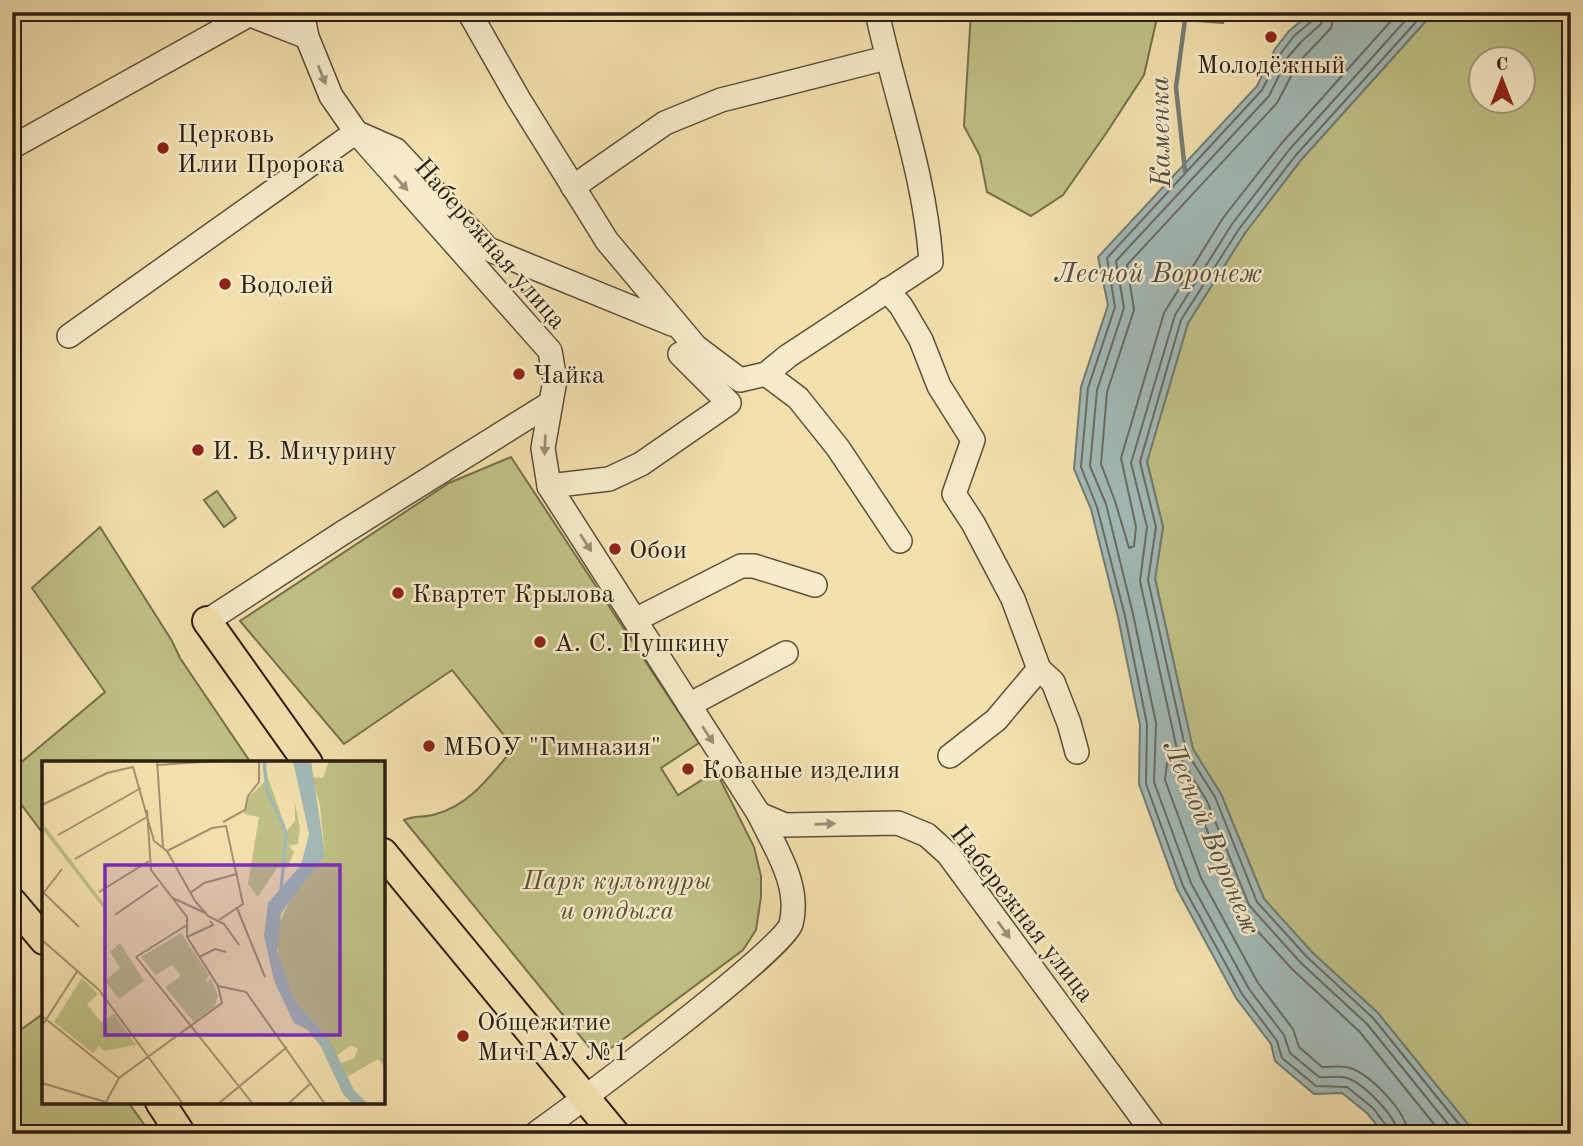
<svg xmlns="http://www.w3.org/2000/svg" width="1583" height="1146" font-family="'Old Standard TT',serif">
  <rect width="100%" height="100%" fill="#f2e0ad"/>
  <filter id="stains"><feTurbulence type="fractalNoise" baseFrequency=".00286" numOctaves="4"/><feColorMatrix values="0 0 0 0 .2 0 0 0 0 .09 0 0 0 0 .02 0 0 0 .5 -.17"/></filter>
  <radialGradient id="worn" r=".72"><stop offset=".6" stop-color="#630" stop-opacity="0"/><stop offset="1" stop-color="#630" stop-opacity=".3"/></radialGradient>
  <g fill="#c0c185" stroke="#76704c" stroke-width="2" fill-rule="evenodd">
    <polygon points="971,12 1228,12 1223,23 1157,18 1144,75 1107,132 1063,195 1031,216 987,192 980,156 964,126"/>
    <path d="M1434 12H1571V1134H1475L1264 899 1221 794 1193 750 1155 578 1163 527 1147 461 1188 323 1245 233 1301 160ZM1482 60H1524V102H1482Z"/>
    <path d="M511 457 699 743 661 768 678 795 716 771 754 847 761 876V897L756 930 743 950 598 1058 404 820C415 815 425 818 436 814 471 805 492 773 514 748L452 670 344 744 240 621 449 483Z"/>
    <polygon points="217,491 236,518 224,527 204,500"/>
    <polygon points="100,527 172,641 180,658 251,763 44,763 44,835 12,792 12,770 105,692 32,588"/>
    <polygon points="44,1013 44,1102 128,1102 151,1134 12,1134 12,1036"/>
  </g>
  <polygon fill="#a2bab7" stroke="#737c75" stroke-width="2" points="1312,12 1434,12 1301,160 1245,233 1188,323 1147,462 1163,527 1155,579 1193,749 1221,794 1264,899 1312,952 1378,1013 1476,1134 1384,1134 1367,1113 1342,1093 1314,1094 1275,1061 1271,1044 1236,998 1177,889 1139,784 1140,725 1118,617 1091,509 1074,469 1081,387 1108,305 1098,257 1257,86 1275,49 1289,31"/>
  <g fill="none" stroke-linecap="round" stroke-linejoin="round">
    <g stroke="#686c64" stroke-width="2">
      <polyline points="1315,12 1313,20 1294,36 1281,53 1262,90 1107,258 1115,307 1088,388 1081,467 1097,507 1125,616 1147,724 1146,784 1183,886 1242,994 1277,1041 1282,1058 1316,1086 1347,1087 1373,1108 1388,1128 1389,1134"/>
      <path d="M1324 12 1321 24 1301 42 1288 57 1269 96 1116 261 1124 308 1097 390 1090 466 1106 504 1133 614 1156 723 1154 782 1191 883 1249 989 1284 1035 1290 1053 1319 1077C1327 1078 1338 1075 1347 1078 1363 1083 1397 1117 1398 1134"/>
      <polyline points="1335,12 1331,28 1298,63 1277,103 1127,265 1134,310 1107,392 1101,464 1115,501 1129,548 1134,546 1136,527 1121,458 1164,313 1223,218 1281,144 1399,12"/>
      <polyline points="1413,12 1289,150 1232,224 1175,315 1131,463 1147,527 1140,581 1178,754 1207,801 1249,905 1301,963 1367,1024 1456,1134"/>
      <polyline points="1425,12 1296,155 1239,229 1181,320 1140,462 1156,527 1148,580 1186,751 1215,797 1257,902 1307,957 1373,1018 1467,1134"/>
      <path d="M1408 1134C1407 1112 1371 1075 1350 1068 1342 1065 1331 1067 1322 1067L1299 1047 1293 1029 1258 983 1201 878 1165 780 1167 763 1171 764 1197 806 1242 914 1293 970 1359 1031 1442 1134"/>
    </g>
    <polyline stroke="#737c75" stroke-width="4.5" points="1185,171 1176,87 1186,12"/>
    <g stroke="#5e4e39" stroke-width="26">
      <g id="minor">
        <path d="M302 12 307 37 331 96 356 132 550 351 555 380 543 448 549 486 759 814C775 848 801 885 791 924 784 950 570 1109 535 1134"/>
        <path d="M469 12 518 98 607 241 696 347 740 380 766 374 788 356 931 262C925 174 895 97 877 12"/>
        <polyline points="251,15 307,37"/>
        <polyline points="362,135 396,150 488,249 672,324"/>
        <polyline points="12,147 254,12"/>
        <polyline points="573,187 665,123 721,100 886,58"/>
        <polyline points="887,290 901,306 921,340 939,386 973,440 954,494 973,523 1013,599 1039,669 1053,682 1069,723 1077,752"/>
        <polyline points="69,336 356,132"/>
        <polyline points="766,374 798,398 838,448 900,541"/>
        <polyline points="549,486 609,479 641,464 729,403 680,354"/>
        <polyline points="635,620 741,566 754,566 815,585"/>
        <polyline points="207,621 344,532 549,404"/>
        <polyline points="689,705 786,653"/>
        <polyline points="950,756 996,720 1039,669"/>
        <polyline points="759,814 785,825 898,823 927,835 948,854 1154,1134"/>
      </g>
    </g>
    <g stroke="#2d1e12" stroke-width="32">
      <g id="major">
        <polyline points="207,621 308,763"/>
        <polyline points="383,853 615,1134"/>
        <polyline points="12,902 44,940"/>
        <polyline points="160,1102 181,1134"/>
      </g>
    </g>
    <use href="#minor" stroke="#f7ebca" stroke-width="23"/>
    <use href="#major" stroke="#f2e0ad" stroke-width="28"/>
  </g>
  <defs><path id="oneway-solid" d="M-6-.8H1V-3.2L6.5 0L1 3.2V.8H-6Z" transform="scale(1.75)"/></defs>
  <g fill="#9c8f77">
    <use href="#oneway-solid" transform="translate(322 75) rotate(68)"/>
    <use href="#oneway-solid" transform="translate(401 183) rotate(48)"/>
    <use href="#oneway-solid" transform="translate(545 445) rotate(92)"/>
    <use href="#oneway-solid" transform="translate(586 543) rotate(57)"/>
    <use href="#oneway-solid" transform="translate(708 735) rotate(57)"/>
    <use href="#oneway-solid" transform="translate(825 824) rotate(-2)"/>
    <use href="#oneway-solid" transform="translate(1004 930) rotate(54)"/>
  </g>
  <g fill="#8f2418" stroke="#f7ebca" stroke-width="2.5">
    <circle cx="1271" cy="37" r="7"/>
    <circle cx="163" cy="148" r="7"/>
    <circle cx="225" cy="284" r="7"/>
    <circle cx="519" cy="374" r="7"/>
    <circle cx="198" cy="450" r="7"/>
    <circle cx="615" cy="549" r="7"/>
    <circle cx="398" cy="593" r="7"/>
    <circle cx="540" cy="642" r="7"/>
    <circle cx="429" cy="746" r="7"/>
    <circle cx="688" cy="769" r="7"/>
    <circle cx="463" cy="1036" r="7"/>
  </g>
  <g text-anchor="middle" stroke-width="5" stroke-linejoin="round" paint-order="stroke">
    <g font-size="26" fill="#2d1e12" stroke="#f7ebca" text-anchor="start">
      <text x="1271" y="73" text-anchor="middle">Молодёжный</text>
      <text x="177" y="142">Церковь<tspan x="177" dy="30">Илии Пророка</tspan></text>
      <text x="239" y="293">Водолей</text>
      <text x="533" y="383">Чайка</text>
      <text x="212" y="459">И. В. Мичурину</text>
      <text x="629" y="558">Обои</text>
      <text x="412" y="602">Квартет Крылова</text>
      <text x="554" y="651">А. С. Пушкину</text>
      <text x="443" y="755">МБОУ "Гимназия"</text>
      <text x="702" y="778">Кованые изделия</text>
      <text x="477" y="1030">Общежитие<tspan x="477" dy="30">МичГАУ №1</tspan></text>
    </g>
    <g font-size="26" fill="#2d1e12" stroke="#f7ebca">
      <text transform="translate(491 243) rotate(49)" y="9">Набережная улица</text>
      <text transform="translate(1023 913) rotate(52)" y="9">Набережная улица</text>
    </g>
    <g font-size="26" font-style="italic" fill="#594f34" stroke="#f7ebca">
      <text x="617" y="889">Парк культуры<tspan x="617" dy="30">и отдыха</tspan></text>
    </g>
    <g font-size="28" font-style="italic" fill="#504d44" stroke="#f7ebca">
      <text transform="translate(1159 132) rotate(-91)" y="10">Каменка</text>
      <text x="1158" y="282">Лесной Воронеж</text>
      <text transform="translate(1213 837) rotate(67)" y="10">Лесной Воронеж</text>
    </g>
  </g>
  <g transform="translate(42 761)">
    <rect width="343" height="343" fill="#f2e0ad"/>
    <path d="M287 0H343V307L336 298 305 316 297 303 312 297 316 288 309 284 294 295 288 280 251 237 240 215 233 172 248 139 283 94 278 44 270 16 281 17ZM226 17 245 70 253 60V42L258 67 256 83 247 85 252 91 245 107H235L216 136 206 123 217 56 202 53 207 36ZM3 65 63 144 62 148 1 69ZM139 172 167 214 163 222 169 218 176 234 173 245 152 261 123 226 139 215 130 204 114 214 99 196ZM78 182 102 220 77 238 63 220 78 207 68 191ZM40 217 56 233 45 243 59 261 72 253 94 284 62 290 57 285 51 292 12 261Z" fill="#c0c185"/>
    <path d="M251 0H269L283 94 239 152 235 190 251 237 288 280 312 329 326 343H311L301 333 279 286 266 269 252 262 232 220 222 174 226 142 259 104 267 73Z" fill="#a2bab7"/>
    <path fill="none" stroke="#a2bab7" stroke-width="3.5" d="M222 0 225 29 244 72 239 130"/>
    <path fill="none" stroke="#a3926f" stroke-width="2" d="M115 0 121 86M116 4 175 0M0 44 65 12 91 6 112 80 125 90 153 140 166 155 182 163 197 184M181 61 203 49 206 35 217 21V0M16 74 99 27M125 90 170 67 184 65 201 143 177 159M33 98 105 56M57 131 107 100M2 132 37 166M148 132 162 122 195 113M0 134 20 108M131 137 163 152M195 147 223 216M73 154 116 124M145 176 171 164 168 160M0 179 57 229 141 343M94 196 145 164M94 196 211 343M157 196 173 188 184 191M176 225 204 231 283 343M0 255 77 317M0 265 36 209M0 322 70 343M63 343 77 317 180 242 176 225 145 176V156L109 109 105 49M176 343 245 286M246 343 269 322"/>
    <path fill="#7b2cbf" fill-opacity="0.15" stroke="#7b2cbf" stroke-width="3.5" d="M63 104H298V274H63Z"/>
    <rect width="343" height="343" fill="none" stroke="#2d1e12" stroke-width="3.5"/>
  </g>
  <rect width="1583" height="1146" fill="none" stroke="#f2e0ad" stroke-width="42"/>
  <rect x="14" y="14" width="1555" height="1118" fill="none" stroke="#2d1e12" stroke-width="3.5"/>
  <rect x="21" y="21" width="1541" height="1104" fill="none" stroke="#2d1e12" stroke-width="2"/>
  <g transform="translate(1502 80)"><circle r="33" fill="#f7ebca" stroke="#a69980" stroke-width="2"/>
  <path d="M0-5L12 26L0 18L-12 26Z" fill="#8f2418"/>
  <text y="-10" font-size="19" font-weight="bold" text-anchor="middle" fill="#2d1e12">С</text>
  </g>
  <rect width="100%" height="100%" filter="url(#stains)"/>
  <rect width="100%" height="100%" fill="url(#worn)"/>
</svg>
